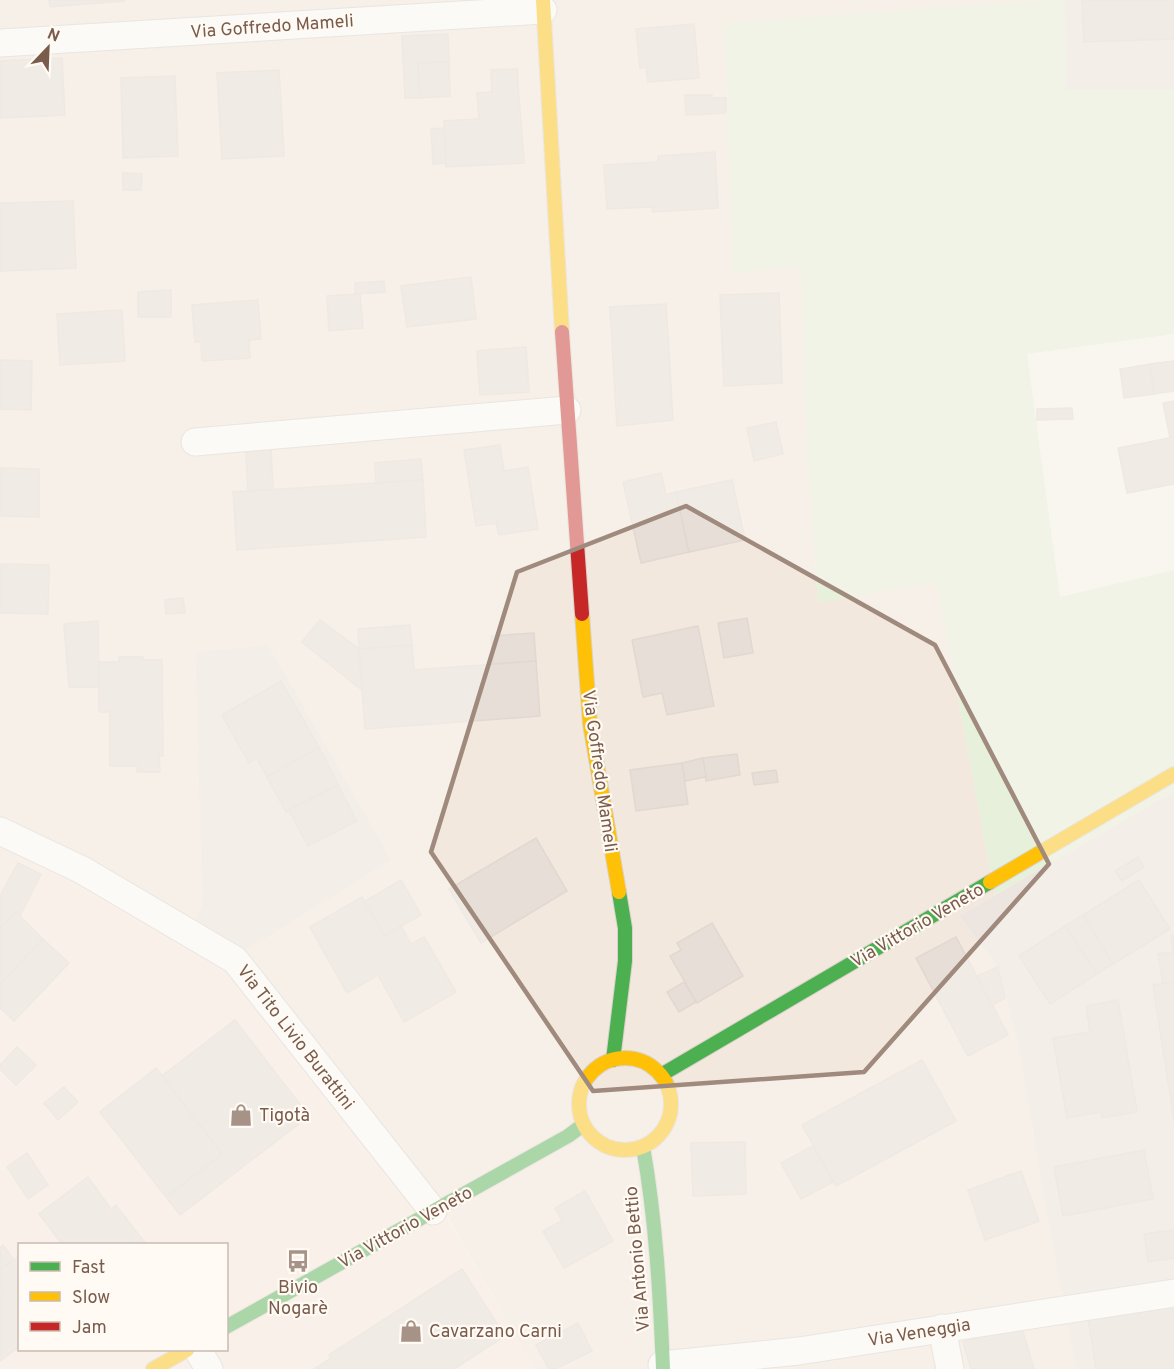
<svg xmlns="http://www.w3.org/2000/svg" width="1174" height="1369" font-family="Overpass,sans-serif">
  <rect width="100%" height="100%" fill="#f9f5f0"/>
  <polygon fill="#f2e8de" points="0,0 1051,0 725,23 733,272 801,266 807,440 818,602 936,580 995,895 959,916 998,967 1019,1047 1045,1205 1076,1369 534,1369 448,1217 226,962 195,652 202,904 186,939 25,850 0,895"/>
  <path fill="#f6e8e1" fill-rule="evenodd" d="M25 850 226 962 447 1217 534 1369H0V895ZM20 1244H226V1350H20Z"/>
  <g fill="#ede5e0">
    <polygon points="1065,0 1174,0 1174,89 1066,89"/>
    <polygon points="268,645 391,860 226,962 186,939 202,904 195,652"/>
    <polygon points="1174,791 1174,1369 1076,1369 1045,1205 1019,1047 998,967 959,916"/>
  </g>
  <polygon fill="#e7f0db" points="1051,0 1065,0 1066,89 1174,89 1174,334 1027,354 1060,597 1174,570 1174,791 995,895 936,581 818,603 807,440 801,266 733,272 725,23"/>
  <g fill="#e6ded7" stroke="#e2d8d2" stroke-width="1.5">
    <polygon points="49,0 124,0 124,1 50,7"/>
    <polygon points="1082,0 1174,0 1174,39 1084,42"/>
    <polygon points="694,24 699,78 648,82 646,67 640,68 636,29"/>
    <polygon points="448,34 449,62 418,63 420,98 405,98 402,36"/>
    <polygon points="62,58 65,115 0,118 0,61"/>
    <polygon points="449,62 450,96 420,98 418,63"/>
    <polygon points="517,69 524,163 446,167 444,121 479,119 477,93 492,92 491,70"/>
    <polygon points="279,70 284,156 222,159 217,73"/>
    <polygon points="175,76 178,156 123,158 121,78"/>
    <polygon points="685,95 712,95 712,98 726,98 726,113 686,115"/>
    <polygon points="444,128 446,163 433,164 431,129"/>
    <polygon points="715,152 718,208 653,212 652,207 607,209 604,165 658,162 658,156"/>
    <polygon points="123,173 142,174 141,190 123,190"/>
    <polygon points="73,201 76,268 0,271 0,203"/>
    <polygon points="471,277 476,319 407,327 401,286"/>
    <polygon points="384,281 385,292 355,294 355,283"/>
    <polygon points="171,290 171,317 138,317 138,292"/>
    <polygon points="779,293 782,383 724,386 720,295"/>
    <polygon points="360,294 363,328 329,331 327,296"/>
    <polygon points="258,300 261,339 249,340 250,358 202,361 201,342 195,342 192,305"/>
    <polygon points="666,304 673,420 617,426 610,307"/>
    <polygon points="122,310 125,361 60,365 57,314"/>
    <polygon points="526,347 529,392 480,395 477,351"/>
    <polygon points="0,360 32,361 31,410 0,409"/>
    <polygon points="1174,361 1174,391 1154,394 1150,364"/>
    <polygon points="1150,364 1154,394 1124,398 1120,369"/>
    <polygon points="1174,401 1174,437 1170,438 1163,403"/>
    <polygon points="1072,408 1073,419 1037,420 1037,409"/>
    <polygon points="776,422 783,454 754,461 747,428"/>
    <polygon points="1174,437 1174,484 1127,493 1118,448"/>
    <polygon points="500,445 504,471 528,467 538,529 499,535 496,523 476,526 464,450"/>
    <polygon points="271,447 273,489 248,491 246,449"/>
    <polygon points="421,459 423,480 376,483 375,463"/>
    <polygon points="0,468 39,469 39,517 0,516"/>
    <polygon points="661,473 666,495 676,492 689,552 641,563 623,482"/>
    <polygon points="423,480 426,537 237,550 233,492"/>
    <polygon points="732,480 745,540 689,552 676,492"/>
    <polygon points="0,564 49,565 48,614 0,613"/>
    <polygon points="183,598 185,613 166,614 165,600"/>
    <polygon points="747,618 753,653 724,658 718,623"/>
    <polygon points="320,620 359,649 362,690 302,642"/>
    <polygon points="98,621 99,687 69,687 64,624"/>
    <polygon points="410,625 412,645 359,649 358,629"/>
    <polygon points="698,626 714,706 667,715 662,693 643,697 632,640"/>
    <polygon points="534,633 536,661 493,664 491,636"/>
    <polygon points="412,645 414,670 536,661 540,716 365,729 359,649"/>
    <polygon points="119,657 143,657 143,660 162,660 163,756 159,756 160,772 137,772 137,766 110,766 110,712 99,712 99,662 119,662"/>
    <polygon points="281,681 319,747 267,777 257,758 249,763 222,715"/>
    <polygon points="319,747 338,785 286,812 267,777"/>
    <polygon points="737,754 740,775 706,781 703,758"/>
    <polygon points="703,758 706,777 685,781 682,763"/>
    <polygon points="682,763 688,804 636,811 630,770"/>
    <polygon points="776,770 778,782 754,785 752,773"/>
    <polygon points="338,785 357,821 308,846 289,810"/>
    <polygon points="536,838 567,891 481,943 449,889"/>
    <polygon points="1138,857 1144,867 1122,881 1115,871"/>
    <polygon points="18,863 41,874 20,916 16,912 0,929 0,896"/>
    <polygon points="401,880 421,915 384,936 364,902"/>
    <polygon points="1139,880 1170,929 1113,964 1083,915"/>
    <polygon points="362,897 384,936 401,926 411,944 424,937 456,992 404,1022 378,975 347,993 310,927"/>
    <polygon points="16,912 43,939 0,984 0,929"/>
    <polygon points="1083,915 1113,964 1097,974 1065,926"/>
    <polygon points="712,923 743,976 697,1003 670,956 681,950 677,943"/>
    <polygon points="1065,926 1097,974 1050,1004 1019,956"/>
    <polygon points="1174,935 1174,982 1163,984 1158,954 1173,952 1171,936"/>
    <polygon points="956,937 1008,1035 968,1056 916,958"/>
    <polygon points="43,939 69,963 14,1021 0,1008 0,984"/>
    <polygon points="998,967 1005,998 992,1005 977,976"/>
    <polygon points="684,982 696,1002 679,1012 667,992"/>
    <polygon points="1174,982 1174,1121 1153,985"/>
    <polygon points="1118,1000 1137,1112 1102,1118 1101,1112 1067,1118 1053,1038 1090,1032 1086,1006"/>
    <polygon points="235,1020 309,1116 180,1215 166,1197 222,1154 162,1076"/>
    <polygon points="17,1047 36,1065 16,1085 0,1069 0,1065"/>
    <polygon points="922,1060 956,1121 836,1186 802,1125"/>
    <polygon points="156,1068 222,1154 166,1197 100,1112"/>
    <polygon points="64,1087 78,1102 58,1120 44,1103"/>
    <polygon points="745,1142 746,1194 693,1196 691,1143"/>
    <polygon points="813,1146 833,1182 801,1199 781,1163"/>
    <polygon points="1144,1150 1153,1199 1063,1216 1054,1167"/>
    <polygon points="27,1153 48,1185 28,1199 7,1167"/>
    <polygon points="1021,1171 1039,1221 985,1240 968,1190"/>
    <polygon points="88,1177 111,1209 116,1205 146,1244 62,1244 39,1214"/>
    <polygon points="585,1191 613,1241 564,1268 543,1231 562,1221 555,1208"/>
    <polygon points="1174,1230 1174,1258 1148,1262 1144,1234"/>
    <polygon points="3,1245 14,1260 0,1270 0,1248"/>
    <polygon points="20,1256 20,1346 0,1361 0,1295 2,1293 0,1290 0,1270"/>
    <polygon points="462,1269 505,1336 454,1369 314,1369 331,1358 329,1355"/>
    <polygon points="1174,1303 1174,1369 1096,1369 1088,1318"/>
    <polygon points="578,1323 592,1351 555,1369 549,1369 536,1345"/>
    <polygon points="1021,1325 1034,1369 971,1369 963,1342"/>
  </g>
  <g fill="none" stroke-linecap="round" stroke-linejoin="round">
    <g stroke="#d7d1cb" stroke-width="29">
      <g id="street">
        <polyline points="0,43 543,10"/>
        <polyline points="195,442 567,410"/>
        <polyline points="0,831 82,870 235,960 433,1211"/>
        <polyline points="942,1328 950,1369"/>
        <polyline points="198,1350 209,1369"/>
        <polyline points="662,1365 799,1351 1174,1293"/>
      </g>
    </g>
    <g stroke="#d9d2cb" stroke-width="16">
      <g id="fast">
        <polyline points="613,1060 625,961 625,928 619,892"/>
        <polyline points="661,1075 990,882"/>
        <path d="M643 1147C656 1220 660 1295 663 1369"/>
        <polyline points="226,1327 568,1136 583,1125"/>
      </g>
    </g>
    <g stroke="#d9d2cb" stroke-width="16">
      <g id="slow">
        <polyline points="543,0 562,332"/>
        <polyline points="582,614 590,724 619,892"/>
        <polyline points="990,882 1174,774"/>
        <circle cx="625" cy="1104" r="46"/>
        <polyline points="153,1369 187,1350"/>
      </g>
    </g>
    <g stroke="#d9d2cb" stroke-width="16">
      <polyline id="jam" points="562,332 582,614"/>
    </g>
    <use href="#street" stroke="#fefefd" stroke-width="27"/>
    <use href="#fast" stroke="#4caf50" stroke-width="14"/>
    <use href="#slow" stroke="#ffc107" stroke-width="14"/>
    <use href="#jam" stroke="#c62828" stroke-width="14"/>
  </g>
  <path d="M0 0H1174V1369H0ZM686 506 935 645 1049 864 864 1072 593 1091 431 852 517 572Z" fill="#f9f5f0" fill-opacity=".55" fill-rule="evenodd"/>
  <path fill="none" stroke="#9f8a7d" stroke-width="4.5" stroke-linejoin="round" d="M686 506 935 645 1049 864 864 1072 593 1091 431 852 517 572Z"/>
  <defs>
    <g id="shop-bare" transform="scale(1.8)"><path d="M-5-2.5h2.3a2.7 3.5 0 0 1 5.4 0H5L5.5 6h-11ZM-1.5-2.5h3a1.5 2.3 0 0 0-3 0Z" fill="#a69286" stroke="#fffaf3" stroke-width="2.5" paint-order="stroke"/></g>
    <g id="bus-bare" transform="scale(1.8)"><path d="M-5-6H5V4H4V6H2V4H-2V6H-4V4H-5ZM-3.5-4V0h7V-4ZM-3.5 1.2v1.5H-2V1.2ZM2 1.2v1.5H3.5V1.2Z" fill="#a69286" stroke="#fffaf3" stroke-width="2.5" paint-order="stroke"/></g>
  </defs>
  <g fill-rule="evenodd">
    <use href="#shop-bare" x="241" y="1115"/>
    <use href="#bus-bare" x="298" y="1261"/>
    <use href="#shop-bare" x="411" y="1331"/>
  </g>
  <g text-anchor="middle" stroke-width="4.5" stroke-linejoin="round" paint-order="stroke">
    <g font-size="18" fill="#7a5c4d" stroke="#fffaf3">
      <text transform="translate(272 26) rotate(-4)" y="6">Via Goffredo Mameli</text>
      <text transform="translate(600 771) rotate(82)" y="6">Via Goffredo Mameli</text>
      <text transform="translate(917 925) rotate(-30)" y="6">Via Vittorio Veneto</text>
      <text transform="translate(296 1037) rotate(52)" y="6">Via Tito Livio Burattini</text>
      <text transform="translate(405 1227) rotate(-29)" y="6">Via Vittorio Veneto</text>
      <text transform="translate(637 1259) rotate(-95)" y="6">Via Antonio Bettio</text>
      <text transform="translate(919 1332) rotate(-9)" y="6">Via Veneggia</text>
    </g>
    <g font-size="18" fill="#7a5c4d" stroke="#fffaf3" text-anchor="start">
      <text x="259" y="1121">Tigotà</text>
      <text x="298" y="1293" text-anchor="middle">Bivio<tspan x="298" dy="21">Nogarè</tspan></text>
      <text x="429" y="1337">Cavarzano Carni</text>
    </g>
  </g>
  <rect x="18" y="1243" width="210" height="108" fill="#fffaf3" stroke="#cabbb1" stroke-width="1.5"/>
  <rect x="30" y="1262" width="30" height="9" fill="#4caf50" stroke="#cabbb1" stroke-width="1.5"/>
  <text x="72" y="1273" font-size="18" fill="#7a5c4d">Fast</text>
  <rect x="30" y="1292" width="30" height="9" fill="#ffc107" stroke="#cabbb1" stroke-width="1.5"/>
  <text x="72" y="1303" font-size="18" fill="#7a5c4d">Slow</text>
  <rect x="30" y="1322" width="30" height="9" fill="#c62828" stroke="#cabbb1" stroke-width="1.5"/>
  <text x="72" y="1333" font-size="18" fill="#7a5c4d">Jam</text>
  <g transform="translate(48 48) rotate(23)" stroke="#fffaf3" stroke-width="4.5" paint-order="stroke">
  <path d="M0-4.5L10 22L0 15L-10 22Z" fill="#7a5c4d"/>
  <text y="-9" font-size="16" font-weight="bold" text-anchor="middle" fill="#7a5c4d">N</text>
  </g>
</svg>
